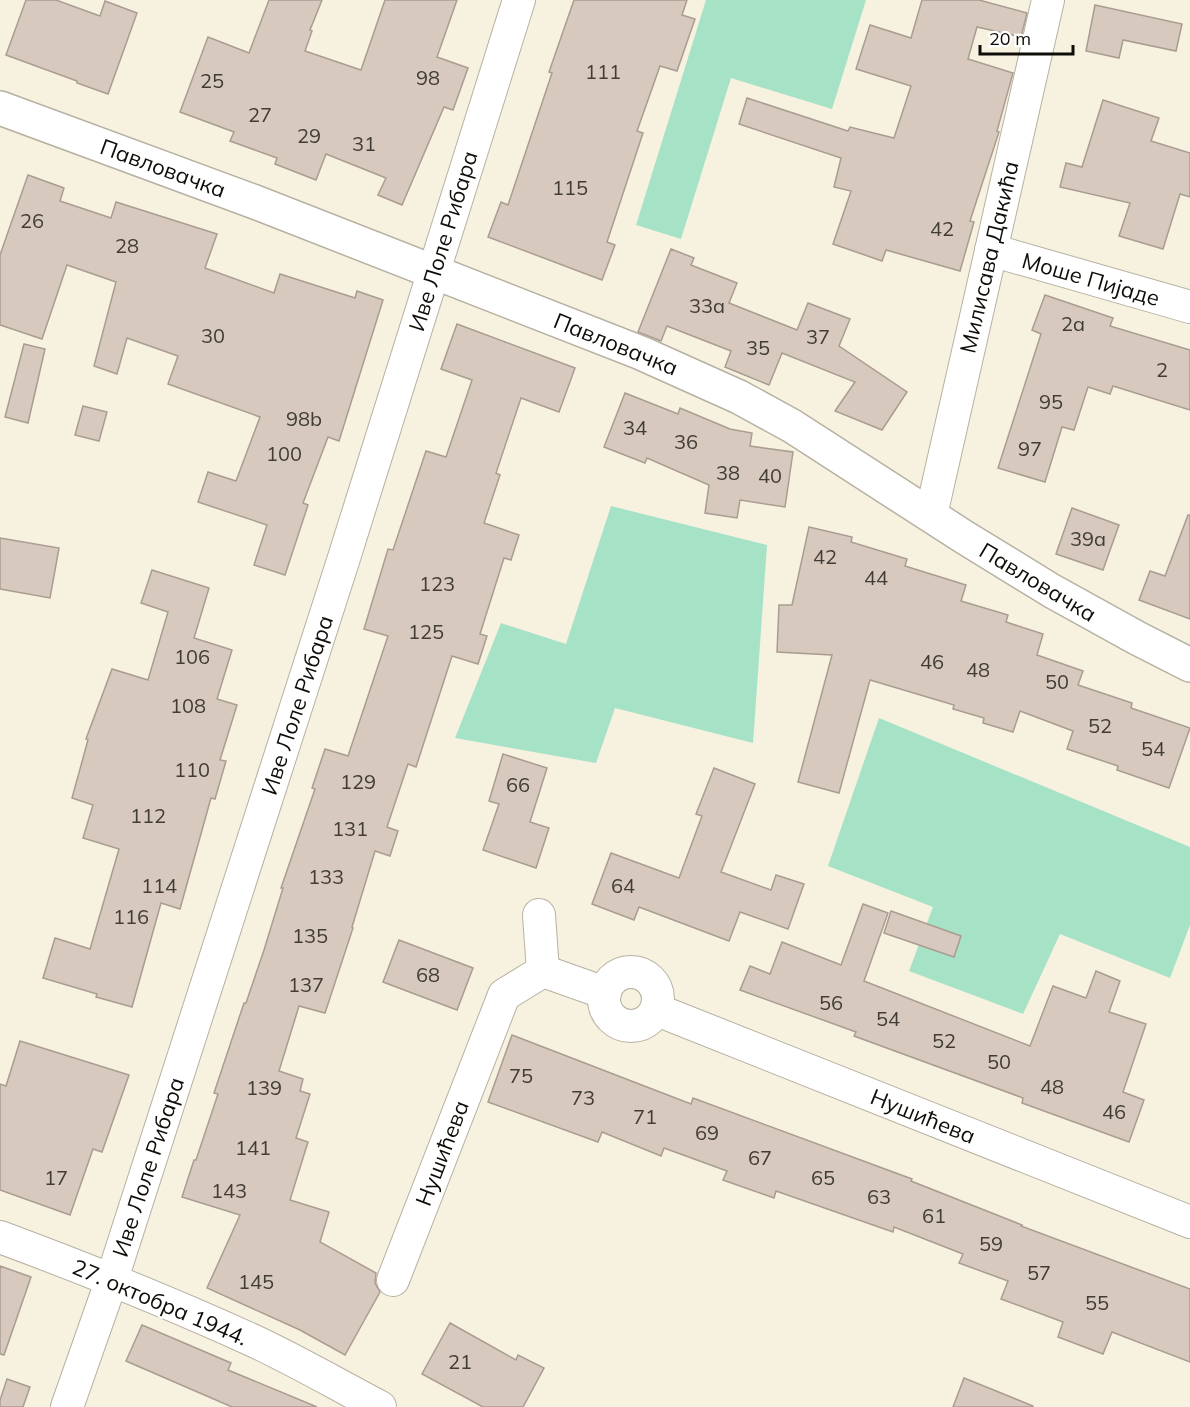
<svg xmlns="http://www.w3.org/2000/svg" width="1190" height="1407" font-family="Mulish,sans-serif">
  <rect width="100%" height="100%" fill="#f7f1e0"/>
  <g fill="#a6e2c6">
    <polygon points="706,0 866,0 832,109 731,78 681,239 636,225"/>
    <polygon points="611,506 767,545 753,743 615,708 596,763 455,738 501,623 566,644"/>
    <polygon points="879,718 1190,847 1190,925 1170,978 1060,934 1023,1014 909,971 933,907 828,866"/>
  </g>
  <g fill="#d7c9bd" stroke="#a99c91" stroke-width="1.5">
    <polygon points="26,0 56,0 100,16 105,1 137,13 108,94 77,83 77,81 6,55"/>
    <polygon points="269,0 322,0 310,30 312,31 305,51 361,70 385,0 457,0 437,57 468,68 453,110 444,107 402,205 378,195 386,178 326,154 316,180 275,164 277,158 230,141 234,132 180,112 208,37 249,53"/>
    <polygon points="574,0 687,0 682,15 695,19 677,71 660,66 637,131 643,133 607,242 615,245 602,280 488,237 501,202 508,205 552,73 549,72"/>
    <polygon points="922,0 979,0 1027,13 1021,37 977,27 968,59 1013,73 997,131 999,132 970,221 974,222 960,271 886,250 882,261 833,244 851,191 834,187 841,158 739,124 747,98 848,131 850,127 894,138 911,86 856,69 870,25 911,38"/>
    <polygon points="1095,5 1182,24 1176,51 1123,40 1119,58 1086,51"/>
    <polygon points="1103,100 1159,118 1151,141 1190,153 1190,197 1180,194 1163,249 1119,236 1130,203 1060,187 1066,163 1082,167"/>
    <polygon points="28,175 64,188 60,201 111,218 116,202 217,234 205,268 274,293 280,274 355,298 357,291 383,300 339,441 328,437 303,503 308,505 285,575 254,565 267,525 198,502 208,472 236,481 260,417 168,384 178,356 127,338 117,374 94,366 116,282 67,265 42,339 0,325 0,255"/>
    <polygon points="671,249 694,258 691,265 737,283 729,303 797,330 808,303 850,319 839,346 907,392 882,430 835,411 855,382 782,353 769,385 725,367 731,351 667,326 661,341 638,332"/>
    <polygon points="1045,295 1113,318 1110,326 1190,350 1190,410 1113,386 1110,394 1088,387 1074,430 1062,427 1045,482 998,468 1041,334 1032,330"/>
    <polygon points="457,324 575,368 559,412 521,398 496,473 500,475 484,523 519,535 511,560 504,558 480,634 487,636 478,664 452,656 416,767 408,764 387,827 398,831 390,856 375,851 352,927 353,928 325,1013 299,1006 279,1071 303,1079 300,1091 310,1094 296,1138 308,1142 290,1200 329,1212 320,1242 376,1273 375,1283 380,1292 345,1355 300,1330 207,1288 240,1215 182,1197 194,1160 196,1160 218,1094 214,1093 244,1003 246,1003 264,950 283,888 281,888 315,789 312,788 325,749 348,756 388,636 364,629 388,549 393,550 426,451 446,457 472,380 441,369"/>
    <polygon points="24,344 45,349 28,423 5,417"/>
    <polygon points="625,393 678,414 680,408 730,429 752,433 750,446 793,452 785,507 740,500 737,518 705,513 709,485 647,458 645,463 604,447"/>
    <polygon points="83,406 107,412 99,441 75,435"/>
    <polygon points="1072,508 1119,525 1103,570 1056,554"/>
    <polygon points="1188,515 1190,515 1190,619 1139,600 1150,571 1165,576"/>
    <polygon points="809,527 852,537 851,542 907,559 905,566 966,585 961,601 1008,615 1006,622 1043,634 1037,655 1083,671 1078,685 1132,703 1131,708 1190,728 1169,788 1117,770 1118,766 1067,749 1073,731 1020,711 1013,732 983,723 984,718 953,709 954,705 870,680 839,793 798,782 832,655 777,652 779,605 792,605"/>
    <polygon points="0,538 59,548 50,598 0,589"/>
    <polygon points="152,570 209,588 194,638 232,650 217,699 237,705 220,760 226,761 215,799 211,798 180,909 161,903 132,1007 96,997 97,994 43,978 55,938 90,949 119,849 83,838 93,805 72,798 88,740 86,739 112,669 148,680 168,612 141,603"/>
    <polygon points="503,754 547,768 530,822 549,828 536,868 483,850 499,804 489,801"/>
    <polygon points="714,768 755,784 721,872 771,890 776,875 804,884 788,929 740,912 729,941 639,907 634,920 592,904 611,853 679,878 702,816 696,814"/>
    <polygon points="863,904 888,913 864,981 1030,1046 1053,986 1086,998 1096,971 1120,981 1109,1012 1146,1024 1123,1092 1144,1100 1129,1142 1022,1103 1023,1098 854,1036 856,1032 740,990 750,966 770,974 782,942 841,965"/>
    <polygon points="891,911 961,936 954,957 884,933"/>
    <polygon points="399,940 473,968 457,1010 383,982"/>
    <polygon points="512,1035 691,1104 693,1098 912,1179 911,1181 1022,1225 1021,1226 1190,1289 1190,1362 1112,1332 1103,1354 1058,1337 1063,1322 1001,1299 1008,1281 959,1263 963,1254 894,1227 893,1232 776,1191 774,1198 723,1180 727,1171 664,1148 661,1156 602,1132 598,1142 488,1102"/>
    <polygon points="20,1041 129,1075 102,1152 93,1149 70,1215 0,1190 0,1084 6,1086"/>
    <polygon points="0,1266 31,1277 4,1355 0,1354"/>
    <polygon points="450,1323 516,1360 518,1355 544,1368 523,1407 483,1407 422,1374"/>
    <polygon points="142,1325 231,1363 228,1370 317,1407 232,1407 126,1361"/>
    <polygon points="964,1378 1033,1406 1033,1407 953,1407"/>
    <polygon points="7,1379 30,1387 23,1407 0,1407 0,1400"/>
  </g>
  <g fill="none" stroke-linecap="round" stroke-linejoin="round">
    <g stroke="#b7b1a2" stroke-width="34">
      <g id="minor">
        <polyline points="991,250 1190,307"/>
        <polyline points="931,515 1048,0"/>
        <polyline points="539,915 543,971"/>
        <circle cx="631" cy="999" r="27"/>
        <polyline points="657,1010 1190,1222"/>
        <path d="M0 1237C86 1269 171 1303 254 1341 297 1361 338 1385 380 1407"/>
        <polyline points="393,1280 504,995 543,971 605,993"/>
        <polyline points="67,1407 112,1279 343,561 519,0"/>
      </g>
    </g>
    <g stroke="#b7b1a2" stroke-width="36">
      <polyline id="tertiary" points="0,108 255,202 641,353 739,397 792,426 964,537 1052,591 1137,638 1190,665"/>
    </g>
    <use href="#minor" stroke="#fff" stroke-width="32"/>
    <use href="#tertiary" stroke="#fff" stroke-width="33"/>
  </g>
  <g text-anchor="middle" stroke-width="4.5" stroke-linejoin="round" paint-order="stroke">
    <g font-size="20" fill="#413c35">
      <text x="603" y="79">111</text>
      <text x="428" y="85">98</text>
      <text x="212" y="88">25</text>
      <text x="260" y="122">27</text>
      <text x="309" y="143">29</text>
      <text x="364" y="151">31</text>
      <text x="570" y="195">115</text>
      <text x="32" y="228">26</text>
      <text x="942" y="236">42</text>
      <text x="127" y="253">28</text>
      <text x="707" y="313">33a</text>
      <text x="1073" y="331">2a</text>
      <text x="213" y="343">30</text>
      <text x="818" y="344">37</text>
      <text x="758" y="355">35</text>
      <text x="1162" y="377">2</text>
      <text x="1051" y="409">95</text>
      <text x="304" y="426">98b</text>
      <text x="635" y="435">34</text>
      <text x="686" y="449">36</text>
      <text x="1030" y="456">97</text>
      <text x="284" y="461">100</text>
      <text x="728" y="480">38</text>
      <text x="770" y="483">40</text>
      <text x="1088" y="546">39a</text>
      <text x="825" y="564">42</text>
      <text x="876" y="585">44</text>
      <text x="437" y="591">123</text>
      <text x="426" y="639">125</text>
      <text x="192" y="664">106</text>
      <text x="932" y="669">46</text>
      <text x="978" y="677">48</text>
      <text x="1057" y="689">50</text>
      <text x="188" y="713">108</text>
      <text x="1100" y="733">52</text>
      <text x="1153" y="756">54</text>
      <text x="192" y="777">110</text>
      <text x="358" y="789">129</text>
      <text x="518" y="792">66</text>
      <text x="148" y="823">112</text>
      <text x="350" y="836">131</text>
      <text x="326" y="884">133</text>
      <text x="159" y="893">114</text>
      <text x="623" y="893">64</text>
      <text x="131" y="924">116</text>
      <text x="310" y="943">135</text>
      <text x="428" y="982">68</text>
      <text x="306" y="992">137</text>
      <text x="831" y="1010">56</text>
      <text x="888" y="1026">54</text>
      <text x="944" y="1048">52</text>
      <text x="999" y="1069">50</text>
      <text x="521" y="1083">75</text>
      <text x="1052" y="1094">48</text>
      <text x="264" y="1095">139</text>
      <text x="583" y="1105">73</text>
      <text x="1114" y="1119">46</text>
      <text x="645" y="1124">71</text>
      <text x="707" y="1140">69</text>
      <text x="253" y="1155">141</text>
      <text x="760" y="1165">67</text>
      <text x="56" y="1185">17</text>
      <text x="823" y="1185">65</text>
      <text x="229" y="1198">143</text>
      <text x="879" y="1204">63</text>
      <text x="934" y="1223">61</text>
      <text x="991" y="1251">59</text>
      <text x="1039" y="1280">57</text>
      <text x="256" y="1289">145</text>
      <text x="1097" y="1310">55</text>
      <text x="460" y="1369">21</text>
    </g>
    <g font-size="22" fill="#0f0d08" stroke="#fff">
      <text transform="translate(163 168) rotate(20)" y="8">Павловачка</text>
      <text transform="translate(443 241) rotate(-73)" y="8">Иве Лоле Рибара</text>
      <text transform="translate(989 257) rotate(-77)" y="8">Милисава Дакића</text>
      <text transform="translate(1091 279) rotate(16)" y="8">Моше Пијаде</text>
      <text transform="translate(616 344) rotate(22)" y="8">Павловачка</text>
      <text transform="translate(1038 582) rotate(31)" y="8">Павловачка</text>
      <text transform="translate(297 705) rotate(-72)" y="8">Иве Лоле Рибара</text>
      <text transform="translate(923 1116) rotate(22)" y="8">Нушићева</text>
      <text transform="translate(442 1153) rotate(-69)" y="8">Нушићева</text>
      <text transform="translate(148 1167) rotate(-72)" y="8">Иве Лоле Рибара</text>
      <text transform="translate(160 1302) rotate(23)" y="8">27. октобра 1944.</text>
    </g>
  </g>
  <path d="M980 45v9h93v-9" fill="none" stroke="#0f0d08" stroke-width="3"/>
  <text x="989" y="45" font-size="18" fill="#0f0d08" stroke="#ffffff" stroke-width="4.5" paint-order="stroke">20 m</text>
</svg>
